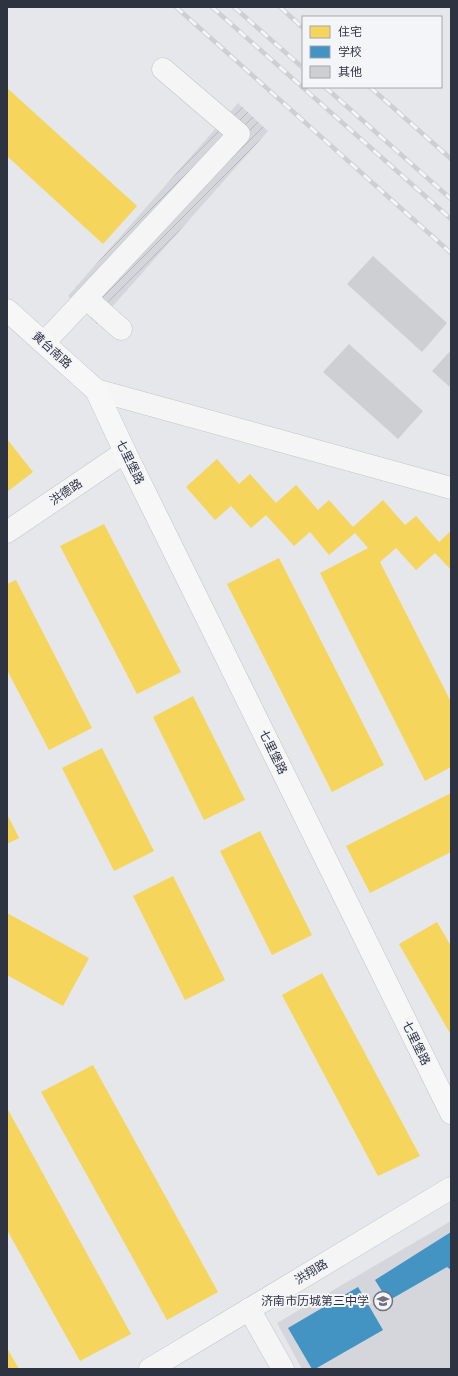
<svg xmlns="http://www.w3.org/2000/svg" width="458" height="1376" font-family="Ubuntu,'Noto Sans SC',sans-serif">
  <defs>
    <pattern id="industrial-furrows" width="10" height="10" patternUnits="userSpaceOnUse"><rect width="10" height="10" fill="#d4d6dc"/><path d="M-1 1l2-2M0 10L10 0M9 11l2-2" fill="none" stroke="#b6b8be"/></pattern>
  </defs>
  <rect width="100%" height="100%" fill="#e5e7ea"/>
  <polygon fill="#d4d6dc" points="451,1221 451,1369 302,1369 277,1323"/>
  <polygon fill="url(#industrial-furrows)" points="238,103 268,131 97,324 68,296"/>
  <g fill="#f6d55c">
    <polygon points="7,88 137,206 103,244 7,156"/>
    <polygon points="7,439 33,472 7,492"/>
    <polygon points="217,459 239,484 250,474 276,503 296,485 318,510 329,500 353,527 383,500 405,525 416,516 439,542 451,531 451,570 435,553 416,570 396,548 380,562 451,702 451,767 425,781 320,573 368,548 355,533 329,555 310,532 294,546 266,515 251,528 231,506 215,520 186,487"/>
    <polygon points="104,524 181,672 137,694 60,546"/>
    <polygon points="279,558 384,765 332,792 227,584"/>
    <polygon points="16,580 92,728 49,750 7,670 7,584"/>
    <polygon points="193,696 245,800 204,820 153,717"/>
    <polygon points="102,748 154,851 114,871 62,768"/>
    <polygon points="451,793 451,852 370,893 346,846"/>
    <polygon points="7,814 19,838 7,844"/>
    <polygon points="260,831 312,935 272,955 220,851"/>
    <polygon points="173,876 225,980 185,1000 133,896"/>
    <polygon points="7,913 89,958 63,1006 7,975"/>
    <polygon points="437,922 451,946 451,1035 399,944"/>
    <polygon points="322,973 420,1156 378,1176 282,995"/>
    <polygon points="93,1065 218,1292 167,1320 41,1092"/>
    <polygon points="7,1108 131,1334 80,1361 7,1230"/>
    <polygon points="7,1348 19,1369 7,1369"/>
  </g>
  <g fill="#4393c3">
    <polygon points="451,1232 451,1270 447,1267 388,1301 375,1280"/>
    <polygon points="358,1287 383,1330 315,1369 312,1369 288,1328"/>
  </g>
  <g fill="#cecfd2">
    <polygon points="373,256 447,323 422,352 347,284"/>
    <polygon points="349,344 423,411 398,439 323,372"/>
    <polygon points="451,350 451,388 432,371"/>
  </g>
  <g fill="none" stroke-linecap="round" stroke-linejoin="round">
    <g stroke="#c4c5c8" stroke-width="23">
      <g id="minor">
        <polyline points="86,298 121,329"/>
        <polyline points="44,343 239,134 163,69"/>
        <polyline points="96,390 451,488"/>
        <polyline points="7,532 125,452"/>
        <polyline points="249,1309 283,1369"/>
        <polyline points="150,1369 451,1188"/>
      </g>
    </g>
    <g stroke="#c2c4c7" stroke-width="23">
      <polyline id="major" points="7,310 96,390 125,452 451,1113"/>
    </g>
    <use href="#minor" stroke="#f5f5f6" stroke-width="22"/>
    <use href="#major" stroke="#f7f7f8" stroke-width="22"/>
    <g stroke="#cecfd1" stroke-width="4.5">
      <g id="rail">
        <polyline points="176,7 451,253"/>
        <polyline points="212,7 451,219"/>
        <polyline points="234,7 303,68"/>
        <polyline points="280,7 303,28"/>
        <polyline points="325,87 451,199"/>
        <polyline points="370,87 451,159"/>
      </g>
    </g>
    <use href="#rail" stroke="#f4f5f8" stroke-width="3" stroke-dasharray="9" stroke-linecap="butt"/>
  </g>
  <defs>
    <g id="school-ring" transform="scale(1)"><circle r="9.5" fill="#f4f5f8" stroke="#6e727d" stroke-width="1.5"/><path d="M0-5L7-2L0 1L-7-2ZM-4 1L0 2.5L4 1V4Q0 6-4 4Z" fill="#6e727d"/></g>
  </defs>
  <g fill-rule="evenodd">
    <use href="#school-ring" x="383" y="1301"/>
  </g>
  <g text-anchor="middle" stroke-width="4" stroke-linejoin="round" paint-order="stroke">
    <g font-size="12" fill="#2e3342" stroke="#f4f5f8">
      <text transform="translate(52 350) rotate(42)" y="4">黄台南路</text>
      <text transform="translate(130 462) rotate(64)" y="4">七里堡路</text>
      <text transform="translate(66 492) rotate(-34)" y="4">洪德路</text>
      <text transform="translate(273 752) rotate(64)" y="4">七里堡路</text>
      <text transform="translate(416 1043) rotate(64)" y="4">七里堡路</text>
      <text transform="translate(311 1272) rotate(-31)" y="4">洪翔路</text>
    </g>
    <g font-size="12" fill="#2e3342" stroke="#f4f5f8" text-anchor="end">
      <text x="369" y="1305">济南市历城第三中学</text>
    </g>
  </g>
  <rect width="458" height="1376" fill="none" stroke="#2e3342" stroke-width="16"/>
  <rect x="302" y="16" width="140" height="72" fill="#f4f5f8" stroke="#a5a7af"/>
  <rect x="310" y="26" width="20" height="12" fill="#f6d55c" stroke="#a5a7af"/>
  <text x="338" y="36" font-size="12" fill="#2e3342">住宅</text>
  <rect x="310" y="46" width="20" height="12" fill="#4393c3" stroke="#a5a7af"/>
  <text x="338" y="56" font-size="12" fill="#2e3342">学校</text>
  <rect x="310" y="66" width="20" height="12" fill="#cecfd2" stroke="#a5a7af"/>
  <text x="338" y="76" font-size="12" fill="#2e3342">其他</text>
</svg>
